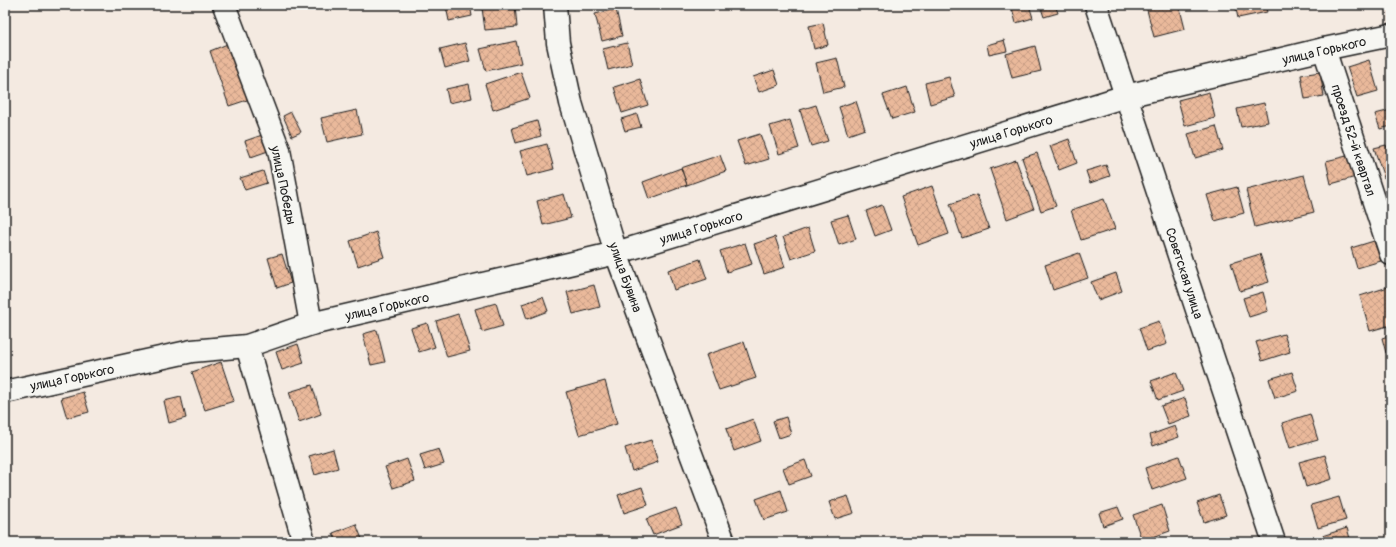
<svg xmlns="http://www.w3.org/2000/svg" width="1396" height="547" font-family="Pangolin,sans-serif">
  <defs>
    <pattern id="building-cross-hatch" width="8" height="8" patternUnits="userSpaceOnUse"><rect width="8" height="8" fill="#eab99b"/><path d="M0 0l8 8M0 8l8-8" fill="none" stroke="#c89e85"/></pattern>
  </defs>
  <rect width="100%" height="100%" fill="#f4eae1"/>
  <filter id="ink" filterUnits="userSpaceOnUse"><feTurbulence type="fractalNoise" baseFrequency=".025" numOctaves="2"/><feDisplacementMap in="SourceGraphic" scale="8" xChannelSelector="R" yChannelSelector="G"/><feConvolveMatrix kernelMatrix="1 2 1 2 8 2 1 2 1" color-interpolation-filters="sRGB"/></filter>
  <g filter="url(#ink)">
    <g fill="url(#building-cross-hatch)" stroke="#1c1c1c">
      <polygon points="453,5 470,5 472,16 449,21 446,6"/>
      <polygon points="515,5 517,27 485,30 482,8"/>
      <polygon points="1021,5 1029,5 1033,18 1016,23 1012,8"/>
      <polygon points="1040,5 1055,5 1058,13 1044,17"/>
      <polygon points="1150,5 1179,5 1185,29 1154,37 1146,6"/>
      <polygon points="1235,5 1265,5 1267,12 1238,18"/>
      <polygon points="616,9 622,36 602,41 595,14"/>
      <polygon points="823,23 828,45 814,49 809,26"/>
      <polygon points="1004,40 1007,51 989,55 987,45"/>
      <polygon points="516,41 521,63 486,71 480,49"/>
      <polygon points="230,43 250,99 229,106 210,51"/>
      <polygon points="465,43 470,61 445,68 440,49"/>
      <polygon points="627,43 632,64 608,70 603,49"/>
      <polygon points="1035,46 1041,71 1012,78 1006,54"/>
      <polygon points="837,58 844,87 823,92 816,63"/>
      <polygon points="1369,60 1378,91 1357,97 1347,67"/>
      <polygon points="774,70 779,85 759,92 753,77"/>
      <polygon points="521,72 530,98 493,110 485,84"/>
      <polygon points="1320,72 1324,96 1305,99 1301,75"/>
      <polygon points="949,77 955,97 930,104 925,83"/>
      <polygon points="640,79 648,105 622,113 614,87"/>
      <polygon points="469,84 472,98 449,103 446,89"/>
      <polygon points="907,87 915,112 892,119 883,95"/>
      <polygon points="1209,92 1215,118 1185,126 1178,100"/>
      <polygon points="856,101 865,129 848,135 839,107"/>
      <polygon points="1264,103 1268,122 1241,127 1237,109"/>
      <polygon points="816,105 828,141 811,146 800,110"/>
      <polygon points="357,110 362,134 327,142 321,118"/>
      <polygon points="1391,110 1391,126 1380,129 1375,114"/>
      <polygon points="291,112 301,132 292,136 283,116"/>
      <polygon points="637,114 641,127 625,131 621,119"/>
      <polygon points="790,120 799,148 779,154 770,126"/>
      <polygon points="537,121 541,136 516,143 512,128"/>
      <polygon points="1216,126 1223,150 1195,158 1188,134"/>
      <polygon points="265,134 271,150 251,157 245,141"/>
      <polygon points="760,134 769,159 746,166 737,141"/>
      <polygon points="1069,139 1077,163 1059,170 1050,146"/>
      <polygon points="547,144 554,169 527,176 520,151"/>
      <polygon points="1386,145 1391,159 1391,176 1384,178 1374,148"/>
      <polygon points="1037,153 1056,206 1041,211 1022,158"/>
      <polygon points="720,155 726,171 687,185 681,168"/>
      <polygon points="1351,155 1356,177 1331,184 1326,161"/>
      <polygon points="1016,160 1034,209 1007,219 990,169"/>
      <polygon points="1106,165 1110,176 1090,183 1086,171"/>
      <polygon points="681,168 687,185 649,199 643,182"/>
      <polygon points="263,171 267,183 245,190 240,178"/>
      <polygon points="1304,175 1314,212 1255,227 1246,190"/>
      <polygon points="932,186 949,234 918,245 901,197"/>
      <polygon points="1237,187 1244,213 1215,221 1207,195"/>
      <polygon points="564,194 571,218 543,225 537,201"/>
      <polygon points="977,195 989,229 962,238 950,204"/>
      <polygon points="1104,199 1115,229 1081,240 1071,210"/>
      <polygon points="882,205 891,230 875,236 866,211"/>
      <polygon points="848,215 856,239 839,245 831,220"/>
      <polygon points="808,228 815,251 791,259 783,237"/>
      <polygon points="376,232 384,257 358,266 350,241"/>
      <polygon points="775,237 785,267 764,274 754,244"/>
      <polygon points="1374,241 1381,261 1357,268 1351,248"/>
      <polygon points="745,243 752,264 727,272 720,251"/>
      <polygon points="1079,253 1088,278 1053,290 1045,265"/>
      <polygon points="282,254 291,283 277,288 268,258"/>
      <polygon points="1260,254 1269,282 1240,291 1231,263"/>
      <polygon points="700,259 707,279 674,290 668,270"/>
      <polygon points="1116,273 1122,291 1098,300 1091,282"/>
      <polygon points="594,285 600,307 573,314 567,292"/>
      <polygon points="1388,287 1391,296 1391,325 1370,331 1360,296"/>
      <polygon points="1263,292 1268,311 1249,317 1243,298"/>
      <polygon points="543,297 548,311 527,319 522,304"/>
      <polygon points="496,303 503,326 482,332 475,309"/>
      <polygon points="458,314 470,351 447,357 436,321"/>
      <polygon points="1159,321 1167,344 1147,351 1139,328"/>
      <polygon points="427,323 435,347 419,352 411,328"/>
      <polygon points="377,330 385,362 371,365 363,334"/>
      <polygon points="1284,334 1290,352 1262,361 1256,342"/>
      <polygon points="1391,335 1391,351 1386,353 1382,338"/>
      <polygon points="744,342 756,378 719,390 706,355"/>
      <polygon points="298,344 304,363 282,370 276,352"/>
      <polygon points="221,362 234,401 205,410 192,372"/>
      <polygon points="1176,372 1183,391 1158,400 1151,381"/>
      <polygon points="1292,372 1298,391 1275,398 1269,379"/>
      <polygon points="605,381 617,424 579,435 566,392"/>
      <polygon points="312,385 321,414 299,422 289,392"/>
      <polygon points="83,392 89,412 67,418 61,398"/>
      <polygon points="181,397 186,418 169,423 164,401"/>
      <polygon points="1185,398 1191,416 1168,424 1161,406"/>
      <polygon points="1310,414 1318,440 1290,448 1282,423"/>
      <polygon points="786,417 791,434 779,438 773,421"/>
      <polygon points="753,419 761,441 734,451 726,429"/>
      <polygon points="1175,426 1179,437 1153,446 1150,435"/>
      <polygon points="651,440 658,462 632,471 625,448"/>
      <polygon points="333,449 338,468 315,475 309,456"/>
      <polygon points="439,449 444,464 425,470 420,455"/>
      <polygon points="1325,455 1332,479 1306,487 1299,462"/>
      <polygon points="1179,456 1187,478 1152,490 1145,468"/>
      <polygon points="407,459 415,481 393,488 385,467"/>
      <polygon points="805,460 811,476 789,484 783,468"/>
      <polygon points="642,487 648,505 624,513 618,495"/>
      <polygon points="781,490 788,512 764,520 756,499"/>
      <polygon points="1219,495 1226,515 1204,522 1197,503"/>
      <polygon points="848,496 854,513 835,519 829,502"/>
      <polygon points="1339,497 1346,520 1318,528 1311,505"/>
      <polygon points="1162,505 1170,531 1142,541 1133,515"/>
      <polygon points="1118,507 1123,519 1103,526 1099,513"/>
      <polygon points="676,508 682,524 653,535 646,519"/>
      <polygon points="356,524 362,539 355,542 337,542 333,533"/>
      <polygon points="1347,528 1351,542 1323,542 1322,536"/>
      <polygon points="1228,538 1229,542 1216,542"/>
    </g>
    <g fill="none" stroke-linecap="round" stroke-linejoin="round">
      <g stroke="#1c1c1c" stroke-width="25">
        <g id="minor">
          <polyline points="224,5 279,150 311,324"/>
          <polyline points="555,5 558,43 571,103 616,253 724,542"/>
          <polyline points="1096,5 1274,542"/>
          <polyline points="1324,49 1391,254"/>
          <polyline points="247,346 304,542"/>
          <polyline points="5,392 192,351 247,346 311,324 616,253 1126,96 1324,49 1391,35"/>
        </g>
      </g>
      <use href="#minor" stroke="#f6f6f2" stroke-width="22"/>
    </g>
  </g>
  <g text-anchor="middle" stroke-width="4" stroke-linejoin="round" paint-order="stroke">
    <g font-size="13" fill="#1c1c1c" stroke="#f6f6f2">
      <text transform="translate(1324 50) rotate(-13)" y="5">улица Горького</text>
      <text transform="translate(1011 131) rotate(-17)" y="5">улица Горького</text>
      <text transform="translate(1354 140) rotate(72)" y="5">проезд 52-й квартал</text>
      <text transform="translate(284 185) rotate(78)" y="5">улица Победы</text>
      <text transform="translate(701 227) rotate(-17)" y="5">улица Горького</text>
      <text transform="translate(1185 273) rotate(72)" y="5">Советская улица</text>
      <text transform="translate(626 277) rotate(70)" y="5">улица Бувина</text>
      <text transform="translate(387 306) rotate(-13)" y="5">улица Горького</text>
      <text transform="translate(72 377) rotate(-12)" y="5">улица Горького</text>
    </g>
  </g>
  <rect width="1396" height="547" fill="none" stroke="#f6f6f2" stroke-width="20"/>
  <rect x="10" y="10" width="1376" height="527" fill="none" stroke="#1c1c1c" stroke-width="1.5" filter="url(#ink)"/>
</svg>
